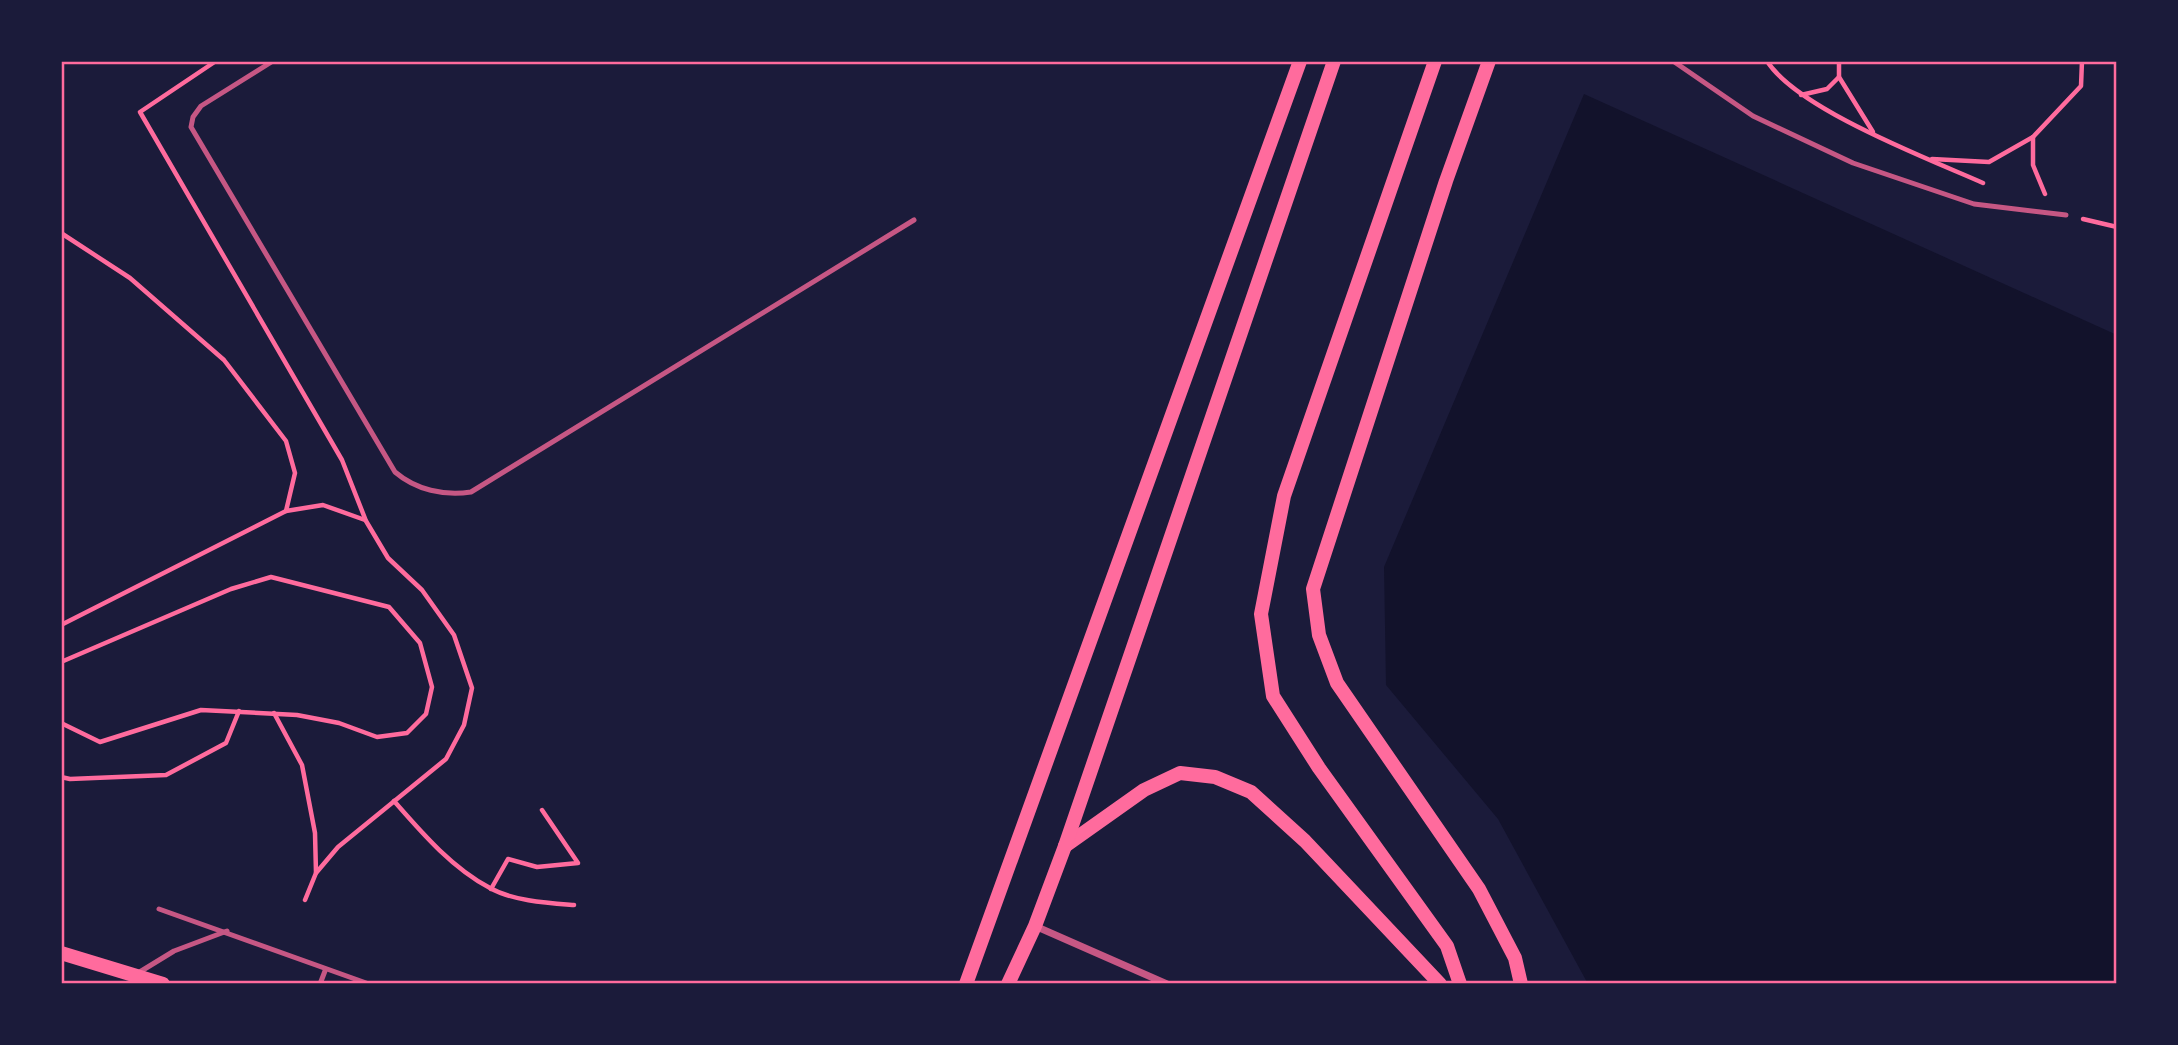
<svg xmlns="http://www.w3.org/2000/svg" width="2178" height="1045" font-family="'Fira Sans Condensed',sans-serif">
  <rect width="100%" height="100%" fill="#1b1b3a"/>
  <polygon fill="#12122b" points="1584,94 2117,335 2117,984 1588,984 1498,819 1386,685 1384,567"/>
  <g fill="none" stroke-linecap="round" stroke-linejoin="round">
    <g stroke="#ff6b9d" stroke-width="4.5">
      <polyline points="216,61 140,112 342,460 366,521 388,558 422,590 454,635 472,688 464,725 446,759 338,847 316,873 305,900"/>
      <path d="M1767 61C1797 109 1929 159 1983 183"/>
      <polyline points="1839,61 1839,77 1873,132"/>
      <polyline points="1801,95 1827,89 1839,77"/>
      <polyline points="2033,137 2033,165 2045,194"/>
      <polyline points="1932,159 1989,162 2033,137 2081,86 2082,61"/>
      <polyline points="2083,219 2117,227"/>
      <polyline points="61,233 130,278 224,360 286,441 295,473 286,511"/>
      <polyline points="61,625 286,511 323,505 365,520"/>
      <polyline points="61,662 231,589 271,577 389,607 420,643 432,687 426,714 407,733 377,737 339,723 297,715 201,710 100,742 61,723"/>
      <polyline points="274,713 302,765 315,833 316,873"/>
      <polyline points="61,777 70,779 166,775 226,743 239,711"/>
      <path d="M394 801C422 833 452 868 490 888 513 901 548 903 574 905"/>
      <polyline points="491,889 508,859 537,867 578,863 542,810"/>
    </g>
    <g stroke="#c65784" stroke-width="5">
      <path d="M273 61 201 106 193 117 191 127 395 472C416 490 444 496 471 492L914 220"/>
      <polyline points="1673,61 1753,116 1853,163 1974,204 2066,215"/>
      <polyline points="159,909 369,984"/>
      <polyline points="138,973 174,951 227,931"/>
      <polyline points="320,984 325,971"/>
    </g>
    <polyline stroke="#c65784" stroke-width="7" points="1035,926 1167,984"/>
    <g stroke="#ff6b9d" stroke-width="14">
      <polyline points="1435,61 1284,496 1261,614 1273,696 1319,768 1447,946 1460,984"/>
      <polyline points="1489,61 1446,181 1313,589 1319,635 1337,683 1479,889 1515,958 1521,984"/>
      <polyline points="1065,846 1144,790 1180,773 1215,777 1251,792 1305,841 1440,984"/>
      <polyline points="61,953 163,984"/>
      <polyline points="966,984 1300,61"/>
      <polyline points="1008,984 1035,926 1065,846 1334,61"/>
    </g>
  </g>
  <rect width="2178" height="1045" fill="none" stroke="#1b1b3a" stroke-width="126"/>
  <rect x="63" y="63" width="2052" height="919" fill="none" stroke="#ff6b9d" stroke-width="2.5"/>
</svg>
